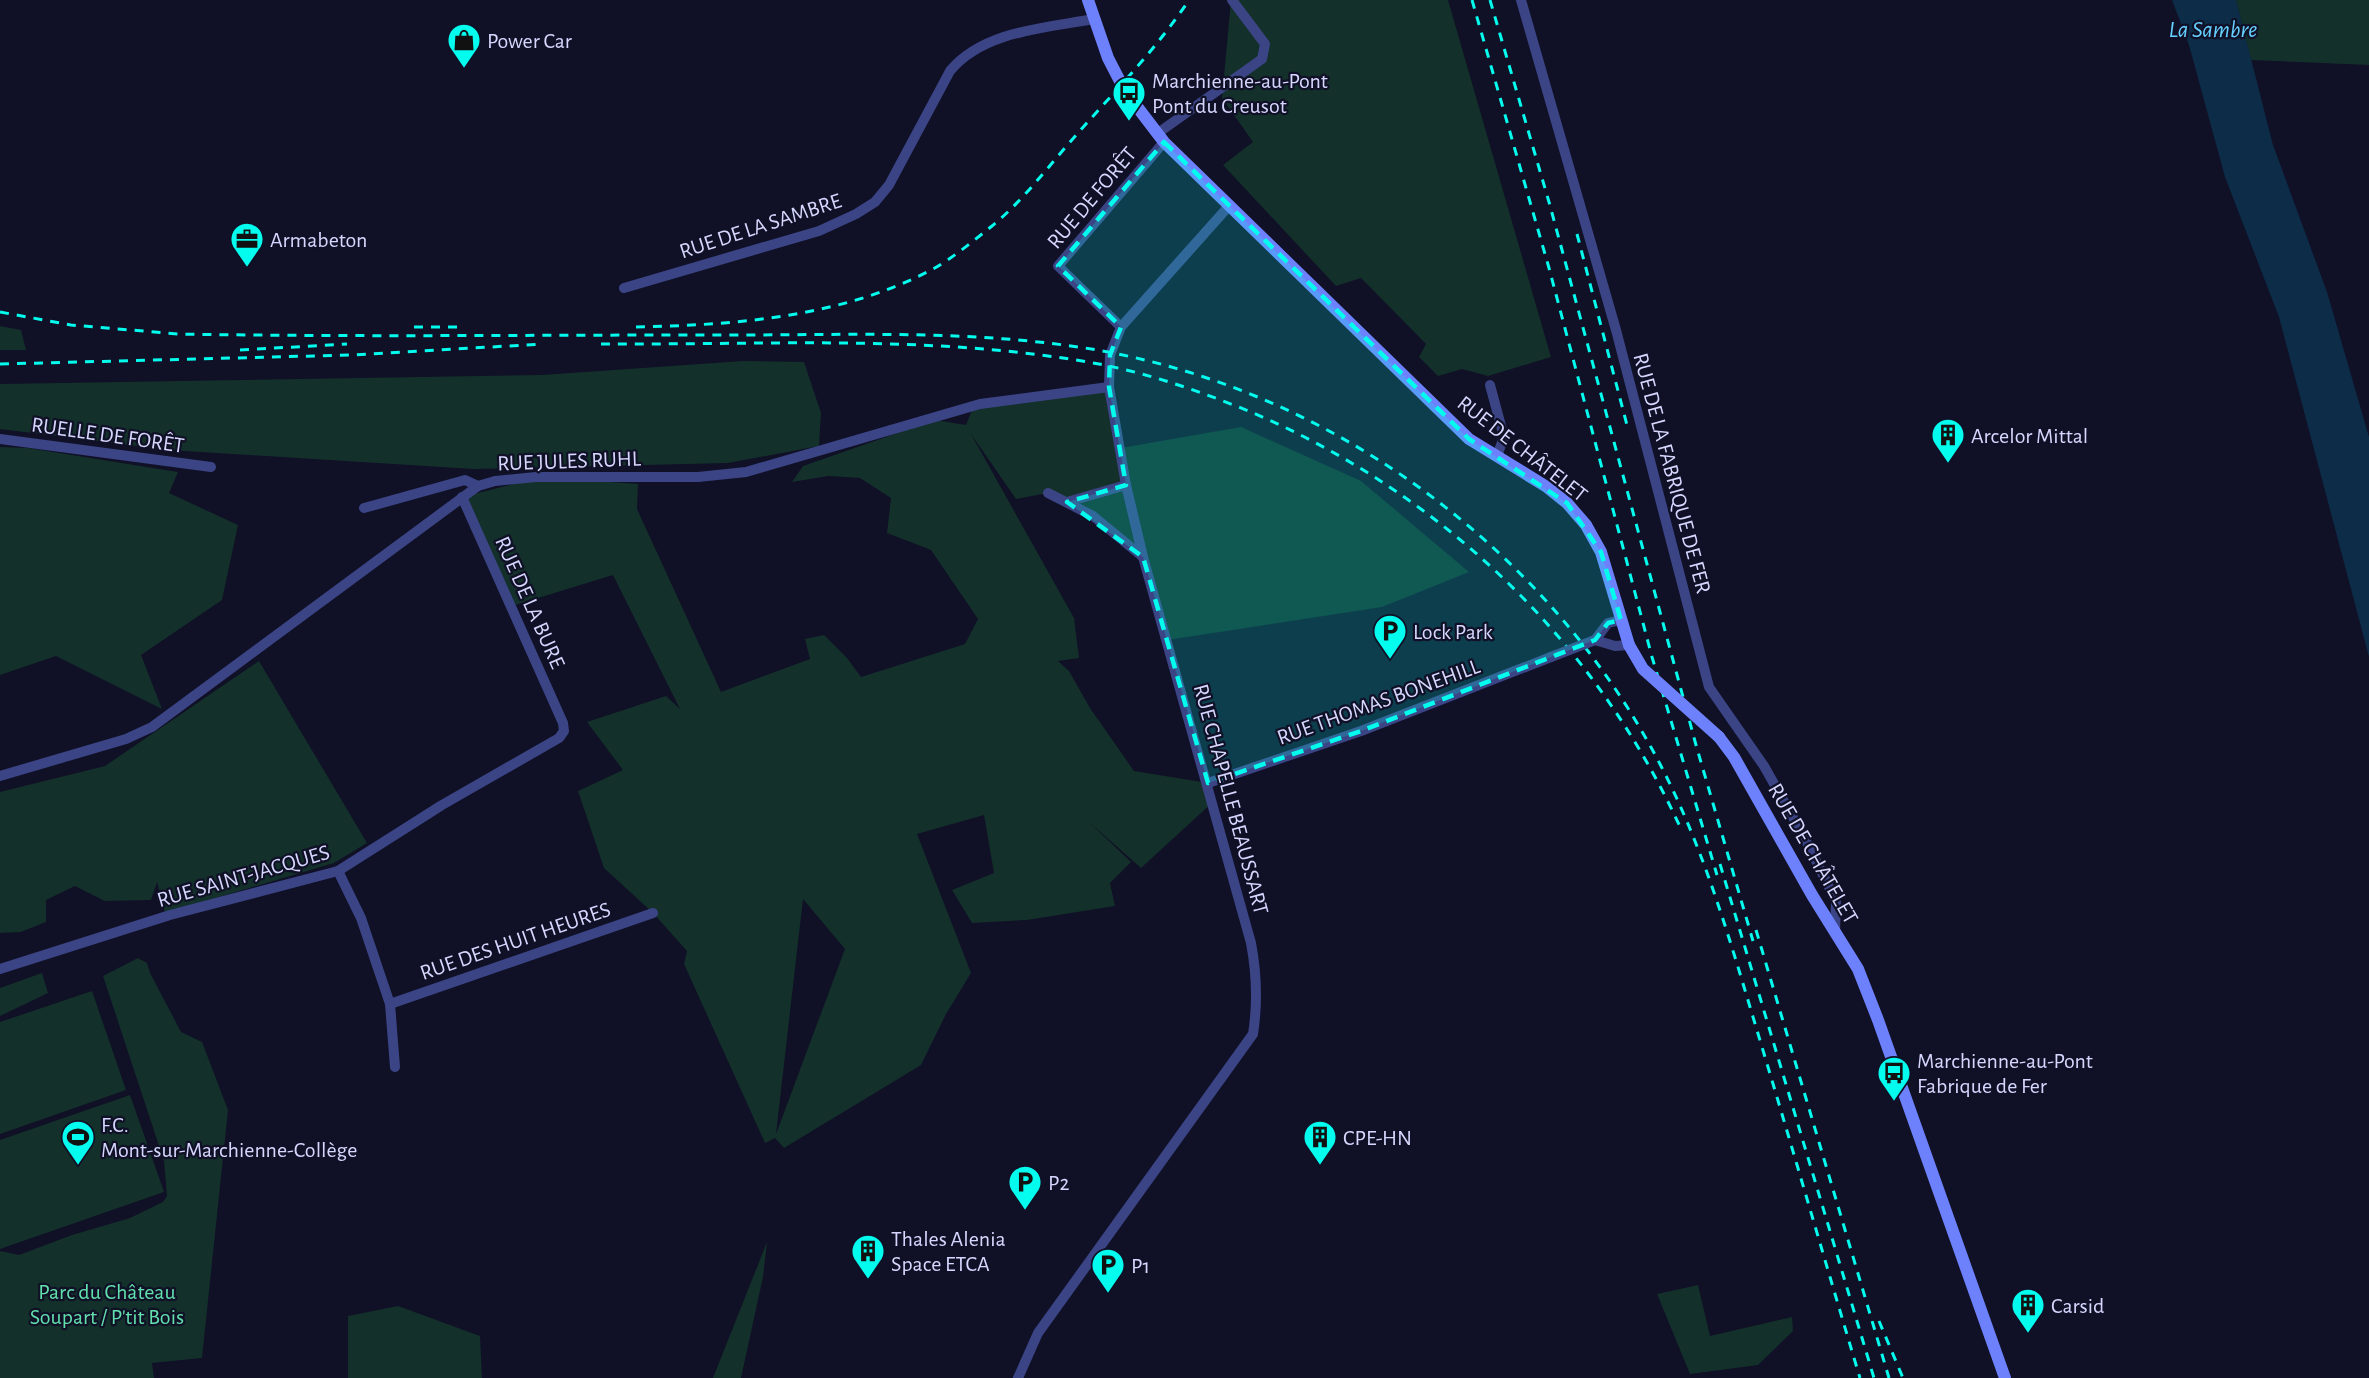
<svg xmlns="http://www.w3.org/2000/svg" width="2369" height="1378" font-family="'Alegreya Sans',sans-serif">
  <rect width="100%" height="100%" fill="#101026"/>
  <g fill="#13302b" fill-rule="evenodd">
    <polygon points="1231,0 1448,0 1551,357 1488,376 1462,369 1438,376 1419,357 1426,344 1361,278 1336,286 1223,165 1253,142 1222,98"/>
    <polygon points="2236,0 2369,0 2369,65 2251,60"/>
    <polygon points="0,326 21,330 26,350 0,350"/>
    <polygon points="743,361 804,362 821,413 819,446 728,463 473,469 169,450 0,429 0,384 542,375"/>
    <path d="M1109 387 1121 448 1241 427 1361 481 1469 572 1382 607 1167 640 1142 552 1048 493 1016 499 971 434 1074 618 1079 658 1058 661 1069 671 1090 708 1134 771 1208 783 1213 802 1141 868 1089 822 1131 862 1110 883 1115 906 1027 920 972 923 952 890 994 873 984 815 917 834 971 973 946 1014 921 1065 784 1148 775 1138 765 1143 684 964 687 951 653 913 604 868 578 791 623 770 587 722 666 696 680 709 613 575 512 606 462 497 542 477 638 484 637 509 721 692 810 659 805 639 824 635 847 658 861 677 965 644 978 619 931 550 887 533 891 498 860 478 828 476 792 482 803 466 935 420 966 425 974 405ZM803 899 845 949 776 1134Z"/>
    <polygon points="0,447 28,448 178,472 169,493 238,525 222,600 141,655 162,709 56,656 0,675"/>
    <polygon points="259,661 367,843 334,863 165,913 157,882 151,900 105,901 75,886 46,900 46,922 21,932 0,933 0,792 105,766"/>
    <polygon points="138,958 147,963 150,973 181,1032 202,1042 228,1110 202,1358 152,1363 154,1378 0,1378 0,1251 19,1255 72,1235 130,1218 163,1202 167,1196 164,1161 103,976"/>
    <polygon points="42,973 48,993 0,1016 0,988"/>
    <polygon points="92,991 126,1090 0,1134 0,1022"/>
    <polygon points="130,1095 164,1192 0,1249 0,1140"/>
    <polygon points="767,1242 763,1277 741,1378 713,1378"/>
    <polygon points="1698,1285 1710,1336 1792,1317 1793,1331 1758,1365 1690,1374 1657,1294"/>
    <polygon points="398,1306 480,1336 482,1378 348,1378 348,1316"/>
  </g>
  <polygon fill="#0d2c48" points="2172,0 2236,0 2273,145 2327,292 2369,437 2369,657 2279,317 2225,177 2189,45"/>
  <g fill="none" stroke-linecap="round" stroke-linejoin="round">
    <g stroke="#3b4485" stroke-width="10">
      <polyline points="1521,0 1616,330 1709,687 1764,766 1804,837 1836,901 1835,933"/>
      <polyline points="1158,133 1262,59 1265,44 1232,0"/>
      <path d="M624 288 819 231 856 214 875 202 889 185 950 71C983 31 1045 28 1094 19"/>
      <polyline points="1121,327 1058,266 1164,142"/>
      <polyline points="1490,385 1504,437 1497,456"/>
      <polyline points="0,439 211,467"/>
      <polyline points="1048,493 1093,516 1143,557"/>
      <polyline points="1067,502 1126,485"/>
      <polyline points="364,508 465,480 478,486"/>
      <polyline points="1621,620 1608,623 1595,640 1615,646 1629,645"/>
      <polyline points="0,776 126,739 152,727 478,486 495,481 536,477 698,477 746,472 980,404 1109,387"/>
      <polyline points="1208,783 1361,731 1551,657"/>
      <polyline points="338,871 361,918 390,1004 395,1067"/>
      <polyline points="0,969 170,915 338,871 442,805 559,738 564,731 563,723 462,497"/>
      <polyline points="390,1004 653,913"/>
      <path d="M1018 1378 1038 1333 1253 1034C1258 1002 1257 975 1251 943L1143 557 1126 485 1109 387 1110 355 1121 327 1228 207"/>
    </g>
    <g stroke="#6e81fd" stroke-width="12">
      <polyline points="1088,0 1108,58 1125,91 1164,142 1469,439 1547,487 1567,503 1586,525 1601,552 1629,645"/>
      <polyline points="1719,737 1734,757 1812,895 1858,969 1878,1020 2005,1378"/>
    </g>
    <g stroke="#04fcee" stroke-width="3" stroke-dasharray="9 8" stroke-linecap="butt">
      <polyline points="1472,0 1549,268 1652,657 1717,875"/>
      <polyline points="1490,0 1549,202 1696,745 1753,941"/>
      <polyline points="1577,234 1628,429"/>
      <path d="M0 312 71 325 178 334C350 337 523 335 696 335 818 336 942 329 1064 345 1315 377 1545 541 1661 766 1707 855 1733 951 1762 1047 1795 1157 1827 1268 1860 1378"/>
      <polyline points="414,327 462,327"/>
      <path d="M636 327C736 325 843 317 933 269 953 258 973 241 992 226 1024 200 1050 164 1078 133 1116 90 1157 48 1189 0"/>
      <path d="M601 344C765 345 936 334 1099 364 1151 374 1202 392 1251 412 1441 493 1595 640 1681 829"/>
      <polyline points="240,350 347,344"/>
      <polyline points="0,364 351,355 543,344"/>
      <polyline points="1720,864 1874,1378"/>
      <polyline points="1756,930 1889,1378"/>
      <polyline points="1879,1321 1903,1378"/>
    </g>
    <polyline stroke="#3b4485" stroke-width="10" points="1551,657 1595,640"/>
    <polyline stroke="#6e81fd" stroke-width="12" points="1629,645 1643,669 1719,737"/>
  </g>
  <path fill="#04fcee" fill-opacity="0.2" stroke="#04fcee" stroke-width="4.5" stroke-dasharray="12 8" stroke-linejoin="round" d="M1164 142 1469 439 1567 503 1601 552 1621 620 1608 623 1595 640 1361 731 1208 783 1143 557 1067 502 1126 485 1109 387 1110 355 1121 327 1058 266Z"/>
  <defs>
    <g id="shop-pin" transform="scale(1.725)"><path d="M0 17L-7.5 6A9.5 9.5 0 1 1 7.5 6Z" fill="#04fcee" stroke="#101026"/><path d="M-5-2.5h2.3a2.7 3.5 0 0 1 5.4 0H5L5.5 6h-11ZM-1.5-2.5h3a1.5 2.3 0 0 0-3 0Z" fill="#111"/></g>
    <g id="bus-pin" transform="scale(1.725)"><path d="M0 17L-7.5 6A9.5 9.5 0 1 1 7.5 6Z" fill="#04fcee" stroke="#101026"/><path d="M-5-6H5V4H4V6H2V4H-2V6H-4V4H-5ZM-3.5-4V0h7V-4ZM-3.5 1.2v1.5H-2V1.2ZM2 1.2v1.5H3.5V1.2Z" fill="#111"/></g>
    <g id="office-pin" transform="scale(1.725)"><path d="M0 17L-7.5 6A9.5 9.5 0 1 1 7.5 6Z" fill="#04fcee" stroke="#101026"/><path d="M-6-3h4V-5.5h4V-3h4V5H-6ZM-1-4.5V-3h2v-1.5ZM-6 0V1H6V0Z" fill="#111"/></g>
    <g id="building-pin" transform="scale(1.725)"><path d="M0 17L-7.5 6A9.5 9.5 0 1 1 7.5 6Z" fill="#04fcee" stroke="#101026"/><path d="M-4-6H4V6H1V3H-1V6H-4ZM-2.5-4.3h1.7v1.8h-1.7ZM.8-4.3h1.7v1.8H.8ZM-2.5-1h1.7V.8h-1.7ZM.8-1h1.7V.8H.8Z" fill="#111"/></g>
    <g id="parking-pin" transform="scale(1.725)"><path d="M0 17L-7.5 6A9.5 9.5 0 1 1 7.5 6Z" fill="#04fcee" stroke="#101026"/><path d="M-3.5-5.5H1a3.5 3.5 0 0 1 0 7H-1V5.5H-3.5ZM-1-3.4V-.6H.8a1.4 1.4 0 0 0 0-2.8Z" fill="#111"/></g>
    <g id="stadium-pin" transform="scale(1.725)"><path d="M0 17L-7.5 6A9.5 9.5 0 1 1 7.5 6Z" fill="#04fcee" stroke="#101026"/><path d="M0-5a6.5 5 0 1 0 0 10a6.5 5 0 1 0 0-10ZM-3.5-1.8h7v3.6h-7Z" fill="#111"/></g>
  </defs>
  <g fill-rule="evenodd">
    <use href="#shop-pin" x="464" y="40"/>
    <use href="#bus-pin" x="1129" y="93"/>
    <use href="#office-pin" x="247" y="239"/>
    <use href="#building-pin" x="1948" y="435"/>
    <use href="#parking-pin" x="1390" y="631"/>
    <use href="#bus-pin" x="1894" y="1073"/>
    <use href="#stadium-pin" x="78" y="1137"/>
    <use href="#building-pin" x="1320" y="1137"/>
    <use href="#parking-pin" x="1025" y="1182"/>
    <use href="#building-pin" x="868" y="1251"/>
    <use href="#parking-pin" x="1108" y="1265"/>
    <use href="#building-pin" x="2028" y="1305"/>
  </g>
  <g text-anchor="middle" stroke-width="4.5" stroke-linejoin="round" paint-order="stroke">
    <g font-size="22" fill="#d6d7fe" stroke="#101026" text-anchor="start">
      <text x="487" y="48">Power Car</text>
      <text x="1152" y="88">Marchienne-au-Pont<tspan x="1152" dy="25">Pont du Creusot</tspan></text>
      <text x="270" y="247">Armabeton</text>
      <text x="1971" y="443">Arcelor Mittal</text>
      <text x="1413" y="639">Lock Park</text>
      <text x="1917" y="1068">Marchienne-au-Pont<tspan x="1917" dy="25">Fabrique de Fer</tspan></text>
      <text x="101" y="1132">F.C.<tspan x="101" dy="25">Mont-sur-Marchienne-Collège</tspan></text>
      <text x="1343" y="1145">CPE-HN</text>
      <text x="1048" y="1190">P2</text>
      <text x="891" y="1246">Thales Alenia<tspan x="891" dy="25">Space ETCA</tspan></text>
      <text x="1131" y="1273">P1</text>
      <text x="2051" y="1313">Carsid</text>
    </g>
    <g font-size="22" fill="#d6d7fe" stroke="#101026">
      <text transform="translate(1091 197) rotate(-50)" y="8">RUE DE FORÊT</text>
      <text transform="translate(760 225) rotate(-18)" y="8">RUE DE LA SAMBRE</text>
      <text transform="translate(108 434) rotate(8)" y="8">RUELLE DE FORÊT</text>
      <text transform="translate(1523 448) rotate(38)" y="8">RUE DE CHÂTELET</text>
      <text transform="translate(569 460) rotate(-2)" y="8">RUE JULES RUHL</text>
      <text transform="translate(1673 473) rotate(75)" y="8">RUE DE LA FABRIQUE DE FER</text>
      <text transform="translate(531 602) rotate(66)" y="8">RUE DE LA BURE</text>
      <text transform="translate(1378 701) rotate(-20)" y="8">RUE THOMAS BONEHILL</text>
      <text transform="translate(1232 799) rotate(75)" y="8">RUE CHAPELLE BEAUSSART</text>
      <text transform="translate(1814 853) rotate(60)" y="8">RUE DE CHÂTELET</text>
      <text transform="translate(243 875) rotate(-16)" y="8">RUE SAINT-JACQUES</text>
      <text transform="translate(515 940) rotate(-19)" y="8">RUE DES HUIT HEURES</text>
    </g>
    <g font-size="22" fill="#61dfac" stroke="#101026">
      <text x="107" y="1299">Parc du Château<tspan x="107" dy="25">Soupart / P'tit Bois</tspan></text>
    </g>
    <g font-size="24" font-style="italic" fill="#65cffd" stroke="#101026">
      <text x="2213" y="37">La Sambre</text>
    </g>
  </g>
</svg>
